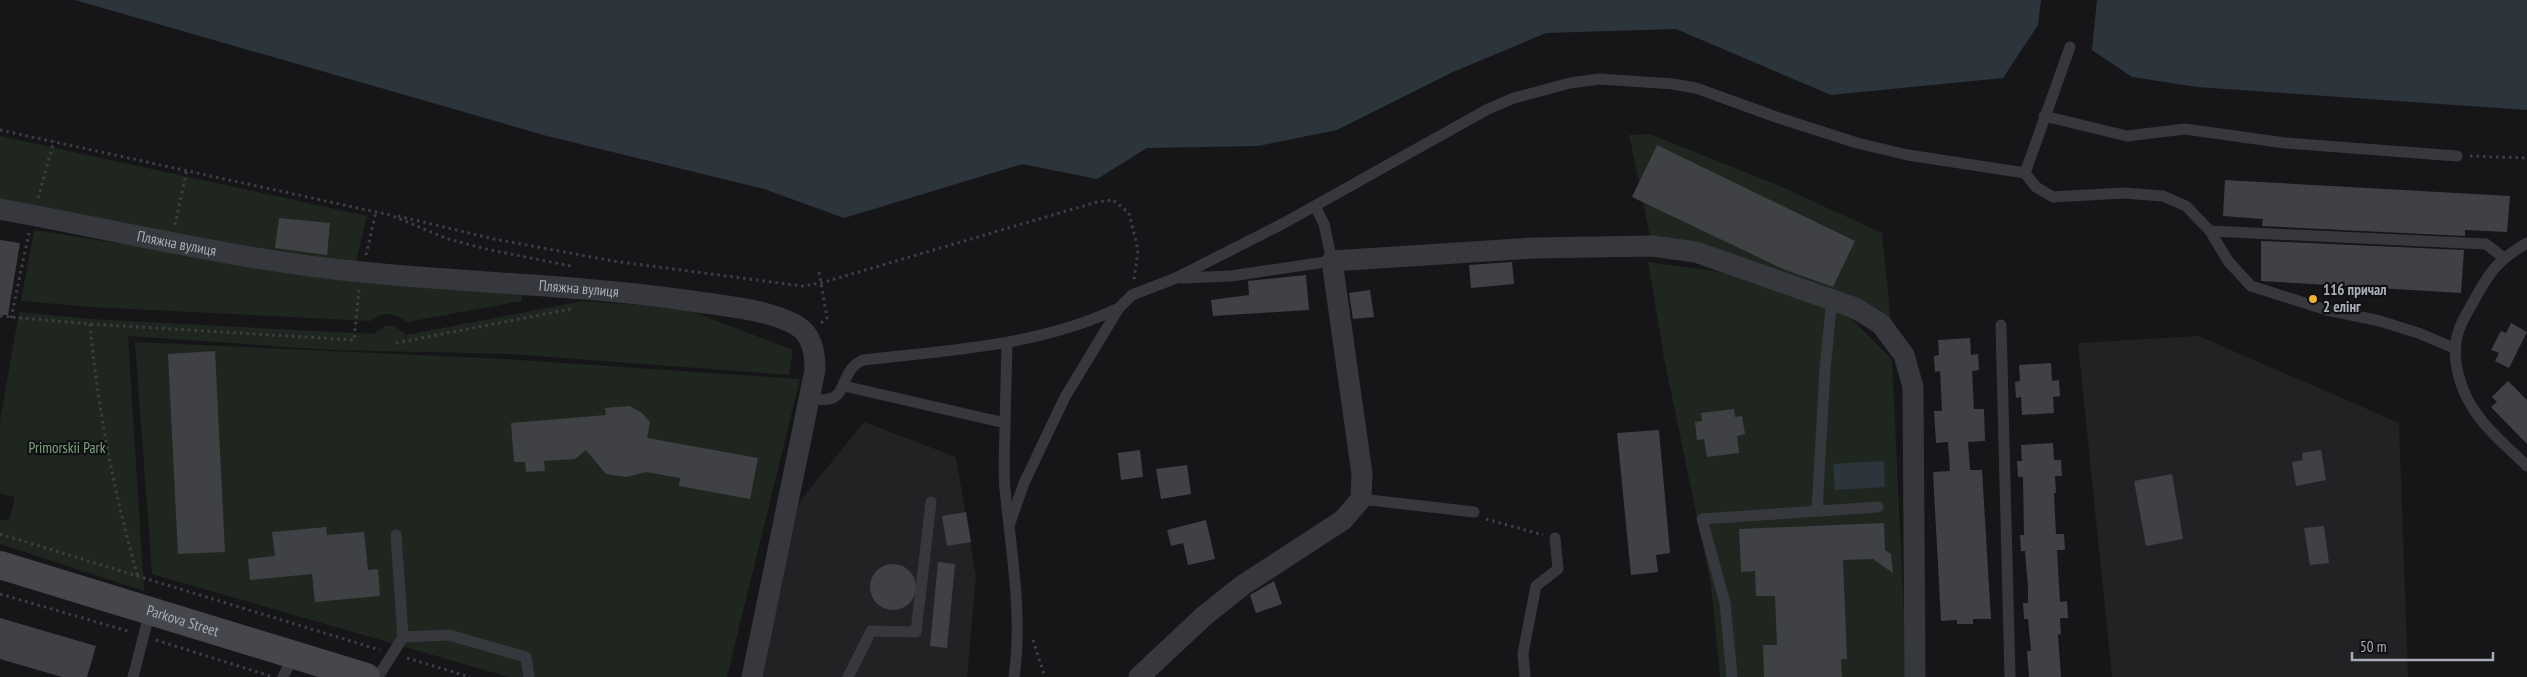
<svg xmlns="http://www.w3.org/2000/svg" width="2527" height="677" font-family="'PT Sans Narrow',sans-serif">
  <rect width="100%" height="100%" fill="#161618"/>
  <g fill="#222225">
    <polygon points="2199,336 2399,423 2408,677 2112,677 2078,343"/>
    <polygon points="864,422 956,457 976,576 967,677 762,677 791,524 800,501"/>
  </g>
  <g fill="#1e261f">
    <polygon points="1650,134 1775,184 1882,233 1891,321 1651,240 1629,135"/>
    <polygon points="0,136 367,216 355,266 0,205"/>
    <path d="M34 230 347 279 521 295 522 301 407 322C395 313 382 310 371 321L91 307 21 301Z"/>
    <polygon points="1648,262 1727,273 1848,315 1892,360 1907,677 1720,677 1711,585 1664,358"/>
    <path d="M583 301 683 308 793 350 789 375 510 354 332 350 128 336 144 591 0 544V519L9 521 15 497 0 494V421L19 312 91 319 374 334C386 322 394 324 406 335Z"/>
    <polygon points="135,342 506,359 800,379 727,677 509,677 152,574"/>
  </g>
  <g fill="#2c353c">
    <polygon points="75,0 2041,0 2038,25 2003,78 1831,95 1676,29 1546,33 1453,72 1337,130 1258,146 1147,148 1097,179 1022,164 844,218 764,189 547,136"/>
    <polygon points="2097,0 2527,0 2527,110 2197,87 2132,77 2092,50"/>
    <polygon points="1884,461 1885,487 1835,490 1833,464"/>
  </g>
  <g fill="#404145">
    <polygon points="1657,145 1855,241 1833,287 1783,269 1632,197"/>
    <polygon points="2225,180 2510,196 2507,232 2465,230 2465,236 2262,226 2263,219 2223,216"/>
    <polygon points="279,218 330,223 327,255 275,248"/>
    <polygon points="0,240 20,243 8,315 0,315"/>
    <polygon points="2261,241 2464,250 2461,293 2261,281"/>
    <polygon points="1512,262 1514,284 1471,288 1469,265"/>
    <polygon points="1306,275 1309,310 1213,316 1211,300 1249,295 1248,281"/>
    <polygon points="1370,290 1374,317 1353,319 1349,293"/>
    <polygon points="2511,323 2527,332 2509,368 2495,361 2499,353 2491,350 2501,331 2506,333"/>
    <polygon points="1970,338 1971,355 1978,354 1979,370 1972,371 1974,409 1984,409 1985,441 1968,442 1970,470 1982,470 1991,619 1973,619 1973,624 1957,624 1957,620 1941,621 1933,472 1950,471 1948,442 1936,443 1934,411 1942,411 1940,371 1935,372 1934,356 1939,355 1938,340"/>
    <polygon points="215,351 225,552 178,554 168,354"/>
    <polygon points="2051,363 2052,381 2059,380 2060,396 2053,397 2054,413 2022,415 2021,397 2016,398 2015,382 2020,381 2019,365"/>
    <polygon points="2508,381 2527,400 2527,444 2491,407 2497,402 2492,397"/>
    <polygon points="630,406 642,413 650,422 647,438 758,458 750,499 679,486 680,478 646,472 626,477 606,474 586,450 575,459 544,461 545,471 526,472 525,462 514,462 511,423 606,415 605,408"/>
    <polygon points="1734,409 1735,417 1742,416 1745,434 1737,436 1739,453 1707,457 1704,439 1697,440 1695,422 1702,421 1701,413"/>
    <polygon points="1659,430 1670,553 1656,555 1658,572 1631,575 1617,433"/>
    <polygon points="2053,443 2054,460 2061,460 2062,476 2055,476 2056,493 2054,493 2056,534 2064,534 2065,550 2057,550 2060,602 2067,601 2068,618 2060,618 2061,634 2058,635 2061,677 2029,677 2027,651 2031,651 2028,619 2024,619 2023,603 2028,603 2028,587 2025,551 2021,551 2020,535 2024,535 2023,477 2018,477 2017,461 2022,461 2021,445"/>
    <polygon points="1140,450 1143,477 1121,480 1118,453"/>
    <polygon points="2321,450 2326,480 2296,486 2292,462 2303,460 2302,453"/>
    <polygon points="1187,465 1191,494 1161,499 1156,469"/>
    <polygon points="2172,474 2183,539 2146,546 2134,481"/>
    <polygon points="966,512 971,542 947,546 942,516"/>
    <polygon points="1206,520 1215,559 1188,565 1183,543 1171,546 1167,530"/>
    <polygon points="1884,523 1885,550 1891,554 1893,573 1873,559 1843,560 1847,659 1841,659 1842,677 1764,677 1763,645 1777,645 1775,596 1756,596 1755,571 1741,572 1739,529"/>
    <polygon points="2324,526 2329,563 2310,565 2304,528"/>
    <polygon points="326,527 327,535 364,532 368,570 378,569 380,596 315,602 312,574 250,580 248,559 275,556 272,532"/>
    <polygon points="938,562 955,564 947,648 930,646"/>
    <circle cx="893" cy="587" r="23"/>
    <polygon points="1274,581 1282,604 1256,613 1250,595"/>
    <polygon points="0,618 96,646 87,677 62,677 0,659"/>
  </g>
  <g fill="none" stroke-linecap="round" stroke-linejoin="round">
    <g stroke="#3d3f44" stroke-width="3" stroke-dasharray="2.5 4" stroke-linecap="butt">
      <polyline points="0,130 390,215 448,239 490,250 571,266"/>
      <polyline points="2470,156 2527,158"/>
      <polyline points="38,198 54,141"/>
      <polyline points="398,216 494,239 613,261 802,286 821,283 1097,202 1113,200 1129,213 1138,250 1134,280"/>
      <polyline points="175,225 187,169"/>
      <polyline points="366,255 376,212"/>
      <polyline points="819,272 827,318 821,323"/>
      <polyline points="0,316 90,324 354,340 359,290"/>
      <polyline points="11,318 29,233"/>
      <path d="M90 324C98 411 114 493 138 577"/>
      <polyline points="396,343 571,309"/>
      <polyline points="1486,519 1543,535"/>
      <polyline points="0,534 380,650"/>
      <polyline points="0,594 131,632"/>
      <polyline points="156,640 270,676"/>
      <polyline points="1033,640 1045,677"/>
      <polyline points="407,658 470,677"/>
    </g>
    <g stroke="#37383d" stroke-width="11">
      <polyline points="2044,116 2127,136 2185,129 2285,143 2457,156"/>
      <polyline points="2025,173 2070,47"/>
      <polyline points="2210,231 2228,261 2251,286 2327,310 2380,321 2421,334 2456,349"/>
      <path d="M2527 243C2496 261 2489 273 2472 304 2468 311 2463 319 2460 327 2448 356 2461 394 2479 417 2492 435 2511 450 2527 466"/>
      <polyline points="1181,278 1231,276 1332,261 1324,224 1315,206"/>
      <polyline points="2001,325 2010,677"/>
      <path d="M844 386 1005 423C1005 445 1003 467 1005 489 1011 551 1023 615 1014 677"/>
      <path d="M810 398C853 408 835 372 863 360 950 350 1039 346 1119 308"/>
      <polyline points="1005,423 1007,343"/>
      <polyline points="1361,499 1474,512"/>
      <polyline points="1817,511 1825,369 1832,299"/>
      <polyline points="1010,523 1024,483 1065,397 1119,308 1132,295 1176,278 1284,223 1488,109 1514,98 1570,83 1600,79 1673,84 1696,88 1776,117 1857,143 1908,155 2025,173 2036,187 2053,197 2123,193 2163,196 2186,206 2210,231 2486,244 2504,258"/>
      <polyline points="403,637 449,635 526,657 529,677"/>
      <polyline points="133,677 150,611"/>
      <polyline points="283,677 294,654"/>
      <polyline points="378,677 403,637 396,535"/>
      <polyline points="848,677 871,631 916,632 931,502"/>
      <polyline points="1525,677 1523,653 1536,586 1558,569 1555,538"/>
      <polyline points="1732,677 1725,603 1702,519 1878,507"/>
    </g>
    <g stroke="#37383d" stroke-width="21">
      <path id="s1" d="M0 209C120 231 239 260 361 272 471 283 582 285 692 301 724 306 767 309 796 325 813 335 815 354 815 370L752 677"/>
      <polyline points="1139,677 1204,616 1243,585 1343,520 1361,499 1362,474 1332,261 1534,248 1652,246 1696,252 1855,308 1881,324 1904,355 1913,387 1915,677"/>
    </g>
    <path stroke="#45474d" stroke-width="28" id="s2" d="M0 565 366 677"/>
  </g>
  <circle fill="#f2b134" stroke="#111113" stroke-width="2" cx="2313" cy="299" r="5"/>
  <g text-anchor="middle" stroke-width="4.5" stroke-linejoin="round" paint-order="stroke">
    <g font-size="15" fill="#a8adb8" stroke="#111113">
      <text dy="5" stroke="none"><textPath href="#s1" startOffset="180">Пляжна вулиця</textPath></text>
      <text dy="5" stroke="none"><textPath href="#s1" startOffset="585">Пляжна вулиця</textPath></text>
      <text dy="5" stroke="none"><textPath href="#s2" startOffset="191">Parkova Street</textPath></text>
    </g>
    <g font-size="15" font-weight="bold" fill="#a8adb8" stroke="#111113" text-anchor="start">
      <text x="2323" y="295">116 причал<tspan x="2323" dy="17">2 елінг</tspan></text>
    </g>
    <g font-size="15" fill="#7fa381" stroke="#111113">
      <text x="67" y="453">Primorskii Park</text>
    </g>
  </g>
  <path d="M2352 652v8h141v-8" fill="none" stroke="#a8adb8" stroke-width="2.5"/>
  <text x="2360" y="652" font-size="15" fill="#a8adb8" stroke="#111113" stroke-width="4" paint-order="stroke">50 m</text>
</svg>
